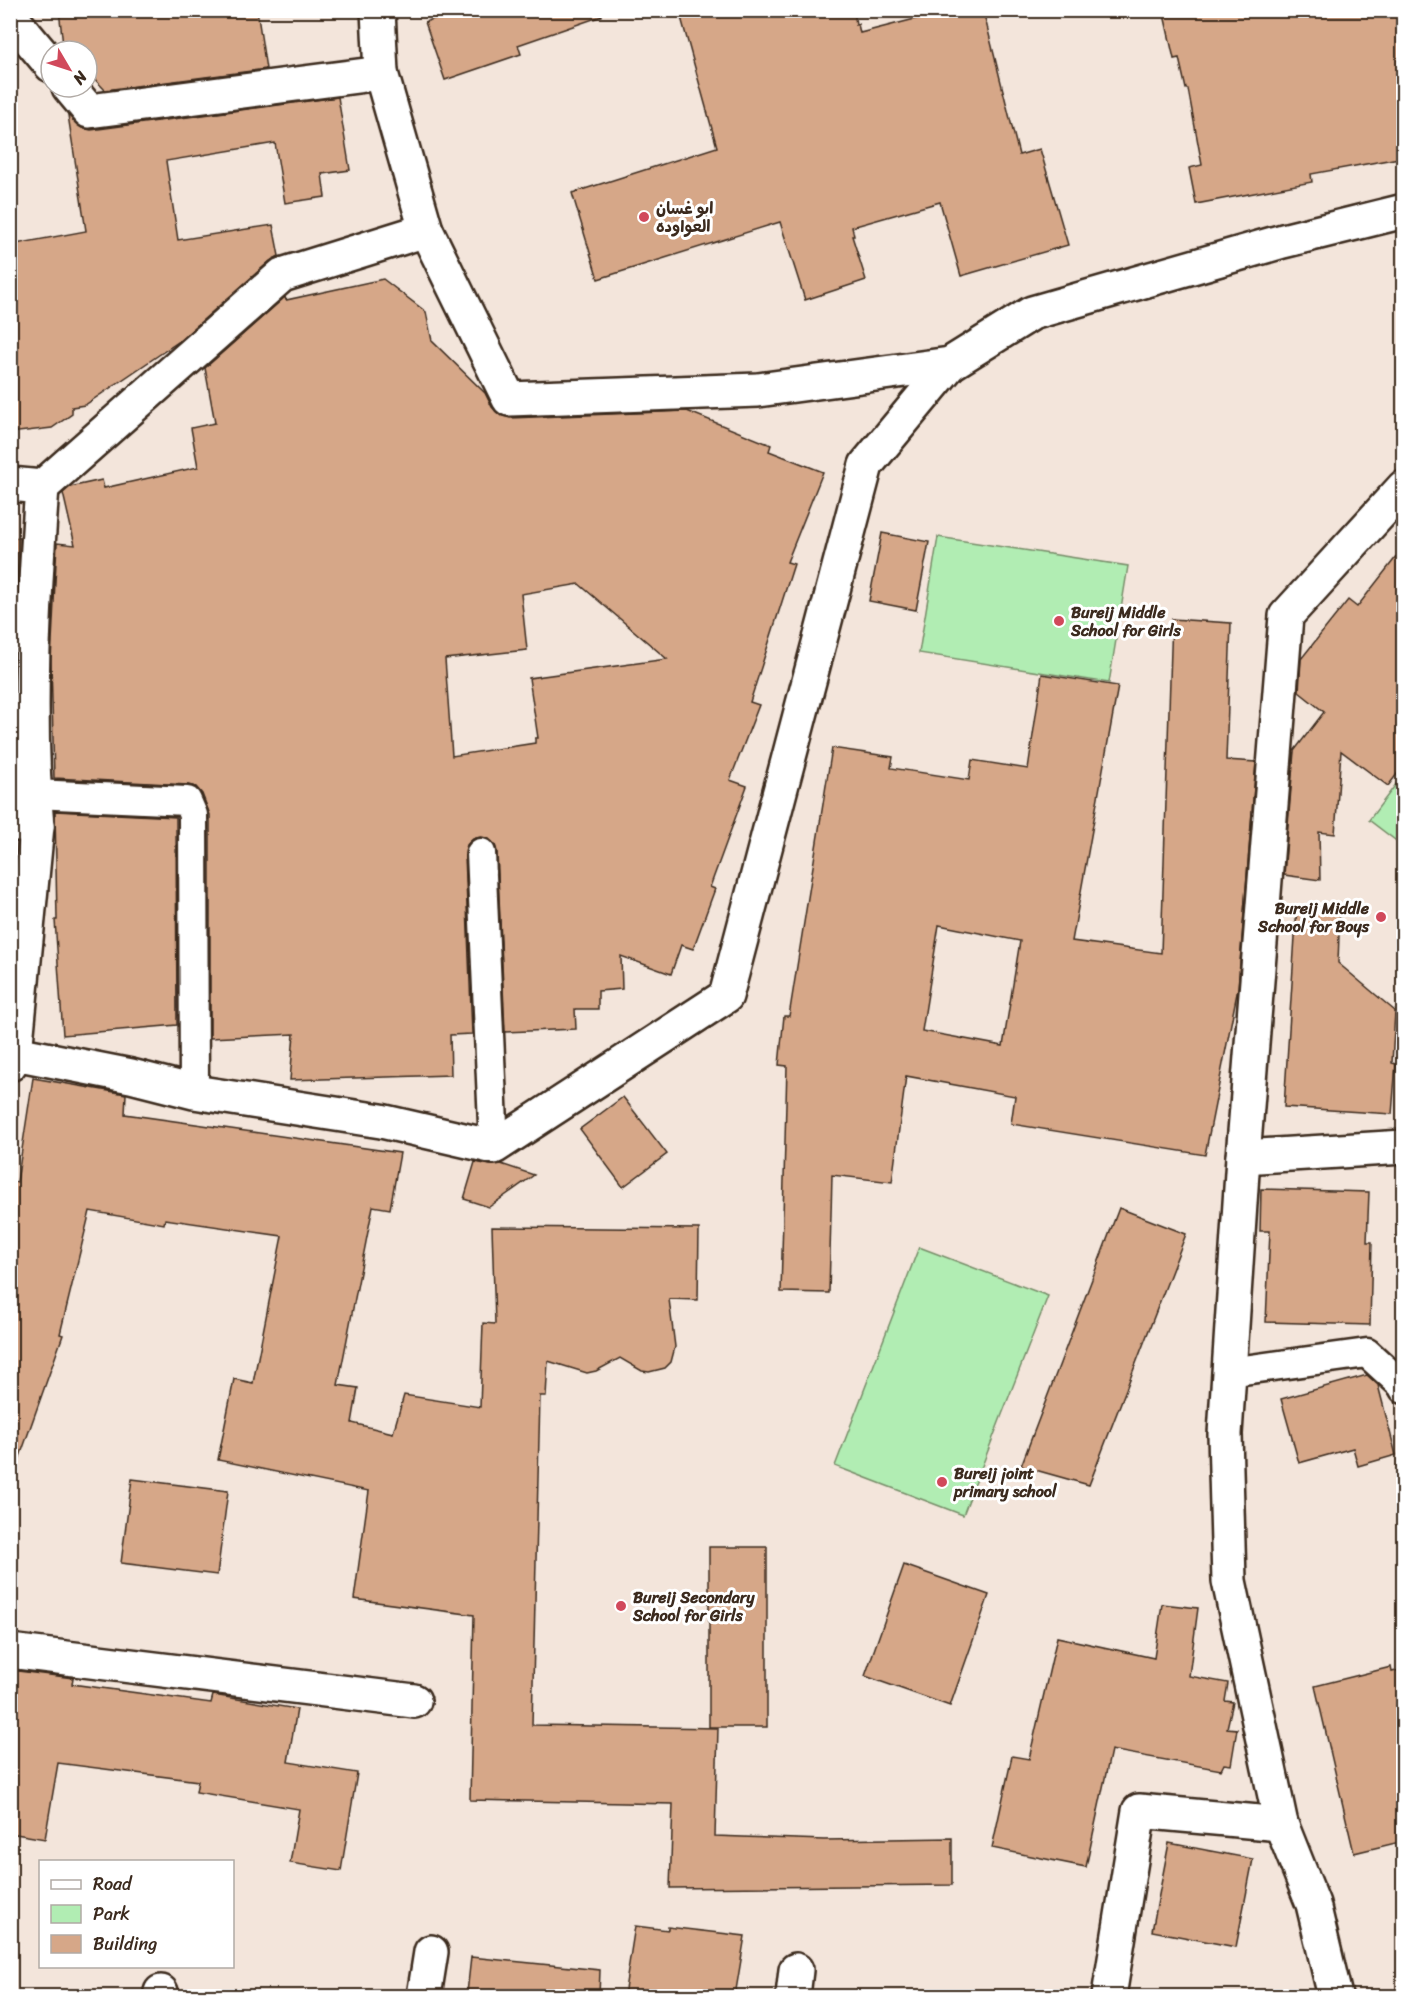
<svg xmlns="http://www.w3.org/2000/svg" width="1414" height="2007" font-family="Sriracha,'Playpen Sans Arabic',sans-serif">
  <rect width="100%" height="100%" fill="#f3e5db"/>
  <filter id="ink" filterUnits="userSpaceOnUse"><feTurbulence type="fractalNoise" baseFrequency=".0167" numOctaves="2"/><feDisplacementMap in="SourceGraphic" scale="12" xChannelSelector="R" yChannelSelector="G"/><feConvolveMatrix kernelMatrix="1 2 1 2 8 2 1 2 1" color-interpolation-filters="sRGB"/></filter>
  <g filter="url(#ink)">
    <g fill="#b1edb3" stroke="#768c68" stroke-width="1.5">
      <polygon points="938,537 1128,566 1109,683 919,653"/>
      <polygon points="1403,775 1403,846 1369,820"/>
      <polygon points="919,1247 1048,1296 963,1515 835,1466"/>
    </g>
    <g fill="#d6a788" stroke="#3b2a1e" stroke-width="1.5" fill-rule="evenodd">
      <polygon points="59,10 257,10 266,69 105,90 87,71 87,51 68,51 63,45"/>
      <polygon points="458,10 601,10 602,16 518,45 521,54 445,80 425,22"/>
      <polygon points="679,10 854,10 856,25 858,24 860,33 950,10 983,10 1019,155 1040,149 1068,245 961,276 940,202 852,227 854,236 852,236 866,280 805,300 780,222 598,279 572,193 717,147"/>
      <polygon points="1163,10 1404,10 1404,157 1311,174 1312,182 1196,204 1189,168 1202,165 1188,89 1186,89 1179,58 1174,59"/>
      <polygon points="338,97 350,170 322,174 325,197 285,203 275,143 166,161 178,240 273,225 279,256 270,261 178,342 85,405 72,407 72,414 52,428 10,433 10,245 86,231 68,115 82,128 91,130"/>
      <path d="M383 279 426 312 432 341 485 393 492 407 500 415 510 418 687 411 771 445 769 451 823 472 787 562 794 564 750 702 759 705 730 780 747 786 710 887 715 889 693 949 681 945 671 974 621 956 622 989 598 991V1009H575L576 1029 505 1032 497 852 495 845 489 839 481 837 473 839 467 845 465 854 472 1034 450 1035 451 1075 290 1080 294 1034 210 1038V815L202 794 196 787 188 785 54 778 51 661 57 543 75 545 63 493 70 487 102 480 104 488 198 467 191 428 215 423 205 368 285 297 286 300ZM579 584 667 659 529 678 538 738H535V743L452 756 445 659 527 650 521 594Z"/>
      <polygon points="882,533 929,542 916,610 869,601"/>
      <polygon points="10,537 20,538 16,601 10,601"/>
      <polygon points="1404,547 1404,765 1388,786 1341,751 1335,834 1319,832 1320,880 1284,875 1294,751 1324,712 1299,692 1301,659 1348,600 1357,607"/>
      <path d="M1172 619 1231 623 1226 760 1256 762 1238 988 1205 1155 1011 1124 1015 1096 906 1076 892 1182 832 1175 829 1293 781 1292 787 1066 779 1065 784 1016H789L832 748 893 757 891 768 969 780 972 760 1028 769 1042 674 1118 686 1072 941 1161 953ZM939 925 1020 941 1003 1046 922 1031Z"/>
      <polygon points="55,811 176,817 177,1025 63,1035 55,920 57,920"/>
      <polygon points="1297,906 1340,907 1338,963 1395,1011 1392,1063 1396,1064 1392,1114 1284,1107"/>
      <polygon points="33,1078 126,1094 125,1114 400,1153 390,1209 373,1206 338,1385 358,1388 352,1423 393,1433 404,1395 480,1407 483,1323 495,1324 492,1227 699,1229 698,1300 669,1299 675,1347 671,1362 665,1368 649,1372 642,1371 620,1358 596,1371 587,1373 548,1361 546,1396 540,1396 532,1725 718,1728 715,1836 824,1840 952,1838 952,1885 670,1888 673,1804 470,1800 474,1615 354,1599 369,1491 218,1460 234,1379 253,1383 282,1236 165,1219 164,1224 90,1211 60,1334 63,1335 16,1468 10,1468 10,1181 17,1182"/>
      <polygon points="623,1097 667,1154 623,1187 580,1129"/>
      <polygon points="475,1162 490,1165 501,1164 534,1175 489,1207 464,1199"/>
      <polygon points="1261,1189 1369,1192 1367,1242 1372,1242 1370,1325 1266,1322 1270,1231 1260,1231"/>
      <polygon points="1119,1208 1186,1234 1089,1485 1021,1466"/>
      <polygon points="1367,1375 1378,1385 1396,1455 1358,1466 1353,1448 1299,1463 1281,1399"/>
      <polygon points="132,1479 228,1491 217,1575 121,1563"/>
      <rect x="709" y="1547" width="58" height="180"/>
      <polygon points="904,1565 989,1595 950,1706 865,1676"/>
      <polygon points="1162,1604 1198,1608 1189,1676 1228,1683 1225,1701 1233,1702 1227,1728 1237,1729 1231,1765 1224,1764 1221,1770 1111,1750 1086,1867 992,1848 1012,1756 1029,1759 1057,1637 1154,1658"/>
      <polygon points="1391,1667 1392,1672 1404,1669 1404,1841 1354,1853 1315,1686"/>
      <polygon points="10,1670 73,1678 72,1684 211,1703 213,1695 297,1709 288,1762 357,1773 341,1871 290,1863 299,1809 196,1792 198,1781 58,1763 45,1839 10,1833"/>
      <polygon points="1169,1843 1253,1859 1236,1947 1152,1931"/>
      <polygon points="635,1926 668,1930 668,1927 745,1936 735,1996 624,1996"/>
      <polygon points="471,1957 600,1970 599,1996 503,1996 467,1993"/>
    </g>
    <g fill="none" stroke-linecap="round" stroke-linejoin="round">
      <g stroke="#3b2a1e" stroke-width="33">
        <g id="lane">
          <polyline points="34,794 187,801 193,815 194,1092"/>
          <polyline points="481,853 494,1147"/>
          <polyline points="1229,1372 1367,1353 1402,1385 1404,1389"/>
        </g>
      </g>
      <g stroke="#3b2a1e" stroke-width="38">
        <g id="street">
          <polyline points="378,10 381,73 426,230 509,399 758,390 950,364 1032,313 1283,241 1404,211"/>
          <polyline points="10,16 51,65"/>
          <polyline points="69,87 89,111 381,73"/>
          <polyline points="10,484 42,487 282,275 426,230"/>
          <polyline points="10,823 37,826"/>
          <path d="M15 1053 37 826C27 713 34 600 42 487"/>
          <polyline points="10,1064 15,1053 131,1076 194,1092 381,1121 494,1147 726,996 866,465 950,364"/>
          <polyline points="1243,1157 1404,1147"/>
          <polyline points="10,1651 414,1701"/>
          <polyline points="1281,1824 1313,1904 1335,1996"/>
          <polyline points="160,1996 161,1992"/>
          <polyline points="424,1996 431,1952"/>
          <polyline points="793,1996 796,1970"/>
          <polyline points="1109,1996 1139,1811 1281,1824 1229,1581 1225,1434 1243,1157 1286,616 1404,487"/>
        </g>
      </g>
      <use href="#lane" stroke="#fff" stroke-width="28"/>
      <use href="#street" stroke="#fff" stroke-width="33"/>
    </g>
  </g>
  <g fill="#d1495b" stroke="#fff" stroke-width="2">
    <circle cx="644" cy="217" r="6"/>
    <circle cx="1059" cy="621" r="6"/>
    <circle cx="1381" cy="917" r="6"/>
    <circle cx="942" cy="1482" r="6"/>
    <circle cx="621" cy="1606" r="6"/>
  </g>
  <g text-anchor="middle" stroke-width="6" stroke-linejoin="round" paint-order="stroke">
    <g font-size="16" font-weight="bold" fill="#3b2a1e" stroke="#fff" text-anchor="start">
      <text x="656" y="214">ابو غسان<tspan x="656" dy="18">العواوده</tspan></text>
      <text x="1071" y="618">Bureij Middle<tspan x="1071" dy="18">School for Girls</tspan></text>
      <text x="1369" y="914" text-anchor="end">Bureij Middle<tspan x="1369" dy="18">School for Boys</tspan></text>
      <text x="954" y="1479">Bureij joint<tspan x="954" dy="18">primary school</tspan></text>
      <text x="633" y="1603">Bureij Secondary<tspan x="633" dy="18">School for Girls</tspan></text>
    </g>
  </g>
  <rect width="1414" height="2007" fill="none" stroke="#fff" stroke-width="36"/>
  <rect x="18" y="18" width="1378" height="1971" fill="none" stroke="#3b2a1e" stroke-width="2" filter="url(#ink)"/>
  <rect x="39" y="1860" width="195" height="108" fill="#ffffff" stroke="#b1aaa5" stroke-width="1.5"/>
  <rect x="51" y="1880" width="30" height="9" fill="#ffffff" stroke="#b1aaa5" stroke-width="1.5"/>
  <text x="93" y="1890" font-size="18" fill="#3b2a1e">Road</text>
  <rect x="51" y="1905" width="30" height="18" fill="#b1edb3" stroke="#b1aaa5" stroke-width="1.5"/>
  <text x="93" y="1920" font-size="18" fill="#3b2a1e">Park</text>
  <rect x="51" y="1935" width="30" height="18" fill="#d6a788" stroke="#b1aaa5" stroke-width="1.5"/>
  <text x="93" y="1950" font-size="18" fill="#3b2a1e">Building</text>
  <g transform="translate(69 69) rotate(129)"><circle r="28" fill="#ffffff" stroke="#b1aaa5" stroke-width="1.5"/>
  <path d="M0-4.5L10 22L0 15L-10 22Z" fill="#d1495b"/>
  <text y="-9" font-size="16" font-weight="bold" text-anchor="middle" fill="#3b2a1e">N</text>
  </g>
</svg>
